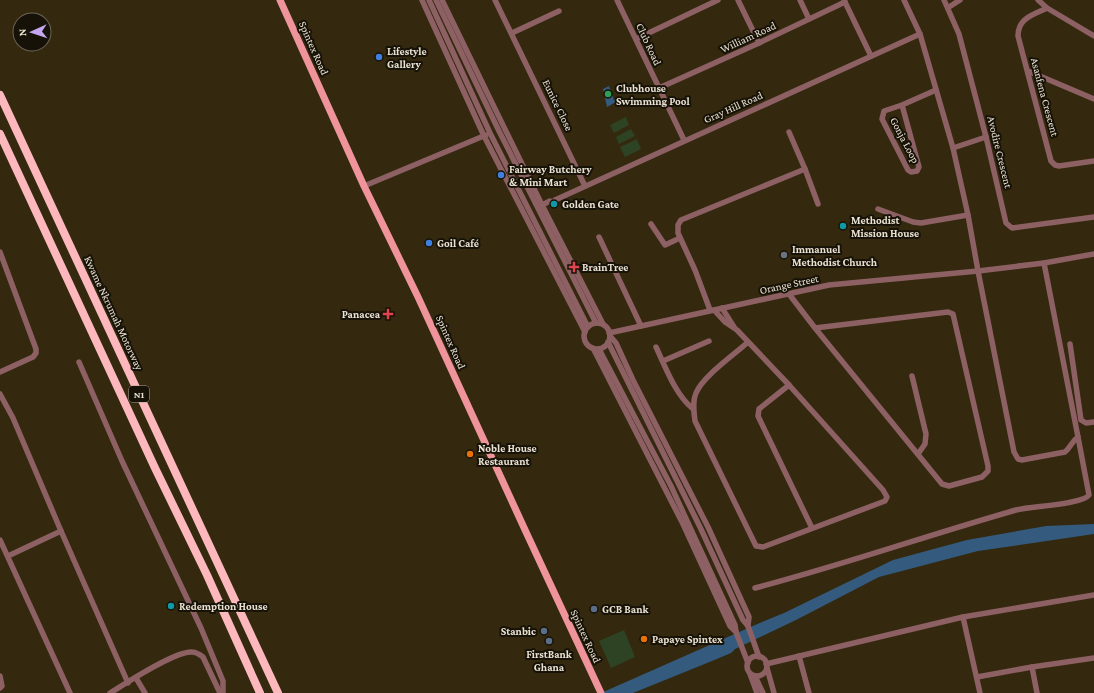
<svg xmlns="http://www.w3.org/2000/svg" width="1094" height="693" font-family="'Crimson Pro',serif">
  <rect width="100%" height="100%" fill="#34280e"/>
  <g fill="#2d4323">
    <polygon points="626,117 629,125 614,133 610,125"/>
    <polygon points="631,129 635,136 619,144 616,137"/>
    <polygon points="637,139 641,149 625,157 620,147"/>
    <polygon points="624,630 635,657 611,668 599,641"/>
  </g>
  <g fill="#345b7e">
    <polygon points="609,86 614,100 617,98 618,101 607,107 603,89"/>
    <polygon points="1094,524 1094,534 978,551 879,577 796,620 735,649 731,653 712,661 633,693 601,693 755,625 784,613 893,560 967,540 1046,526"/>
  </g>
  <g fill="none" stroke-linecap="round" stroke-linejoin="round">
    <g stroke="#8d6063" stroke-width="5.5">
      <polyline points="422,0 484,136 585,332"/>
      <polyline points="429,0 490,133 588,327"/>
      <polyline points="436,0 498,129 596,323"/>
      <polyline points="442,0 542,205 603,324"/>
      <polyline points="495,0 585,186"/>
      <polyline points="617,0 684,140"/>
      <polyline points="738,0 759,43"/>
      <polyline points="800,0 809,19"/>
      <polyline points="844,0 871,56"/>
      <path d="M904 0 920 34 953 148 968 215 978 271 1014 452 1018 459 1022 460 1065 452C1071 447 1072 441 1078 437L1044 263"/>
      <polyline points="944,0 959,34 986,137 1006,223 1012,228 1094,217"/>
      <polyline points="1038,0 1047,8 1094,36"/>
      <polyline points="949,7 960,0"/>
      <path d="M1047 8C1033 15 1018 18 1018 36L1051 161 1055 165 1059 166 1094 161"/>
      <polyline points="512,33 559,11"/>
      <polyline points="636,39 718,0"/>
      <polyline points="1028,71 1094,99"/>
      <polyline points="659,88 759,43 845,2"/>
      <polyline points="902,105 884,111 882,119 908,170 911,172 917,171 919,167 902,105 936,90"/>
      <polyline points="953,148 986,137"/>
      <polyline points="805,169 818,204"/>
      <polyline points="364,186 486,135"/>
      <polyline points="555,200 920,34"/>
      <polyline points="542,205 550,201"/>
      <polyline points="878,209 913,222 921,223 968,215"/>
      <polyline points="651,224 665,245 680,238"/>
      <polyline points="599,237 641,326"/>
      <polyline points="0,252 36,349 36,353 33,357 0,372"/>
      <polyline points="789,294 815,328 942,484 949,486 982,477 988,471 988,466 953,314 948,312 815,328"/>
      <polyline points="722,308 734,327"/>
      <polyline points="710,310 695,270 678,233 678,225 681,220 805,169 789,132"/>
      <path d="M714 310 725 322 737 330 789 385 883 490 887 497 885 501 763 547 756 546 695 421C694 412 692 402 696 393 703 376 734 355 748 342"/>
      <circle cx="597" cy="336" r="13"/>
      <polyline points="609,333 829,285 978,271 1044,263 1094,254"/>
      <polyline points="610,336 616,343 633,380 708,527 749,617 748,626"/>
      <polyline points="608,342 700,527 743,620 748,626 759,657"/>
      <polyline points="1070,344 1081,420 1086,423 1094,422"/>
      <path d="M656 347C666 368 675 394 693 409"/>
      <polyline points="593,348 683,524 730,626 736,632 748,663"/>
      <polyline points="599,349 671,486 735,625 736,632"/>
      <polyline points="663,361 709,341"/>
      <polyline points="79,362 122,461 201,628 223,681 223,693"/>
      <polyline points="912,376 926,434 925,444 918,454"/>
      <polyline points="789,385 759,409 758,416 812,528"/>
      <polyline points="0,394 13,418 61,531 128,683"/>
      <polyline points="0,540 70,693"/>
      <polyline points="8,556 61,531"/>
      <path d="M755 588C843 565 928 535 1016 510 1030 506 1082 505 1089 495L1078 437"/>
      <polyline points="963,617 980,693"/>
      <polyline points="799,656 809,693"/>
      <circle cx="757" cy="666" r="10"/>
      <polyline points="766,664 963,617 1094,595"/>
      <polyline points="1032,667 1037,693"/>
      <polyline points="767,668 774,693"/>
      <polyline points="750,674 757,693"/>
      <polyline points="0,676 2,686 0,688"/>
      <polyline points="755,676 763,693"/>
      <polyline points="977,677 1032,667 1094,658"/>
      <polyline points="136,678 145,693"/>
      <path d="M110 693C126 683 175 651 192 652 196 652 199 654 203 657L220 693"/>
    </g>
    <polyline stroke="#f0949c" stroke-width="7" points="280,0 364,186 418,297 526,532 601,693"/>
    <g stroke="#fcb8bd" stroke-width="8">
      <polyline points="0,95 278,693"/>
      <polyline points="0,134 155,468 207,575 260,693"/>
    </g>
  </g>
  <g fill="#3f7fe0" stroke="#171207" stroke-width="1.5">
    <circle cx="379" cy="57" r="4"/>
    <circle cx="501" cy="175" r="4"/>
    <circle cx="429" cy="243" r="4"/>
  </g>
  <circle fill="#2e9e5b" stroke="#171207" stroke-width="1.5" cx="608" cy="94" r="4"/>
  <g fill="#0f9aa8" stroke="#171207" stroke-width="1.5">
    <circle cx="554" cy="204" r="4"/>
    <circle cx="843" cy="226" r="4"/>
    <circle cx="171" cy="606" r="4"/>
  </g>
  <circle fill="#6b7280" stroke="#171207" stroke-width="1.5" cx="784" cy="255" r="4"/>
  <g fill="#e0444e" stroke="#171207" stroke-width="1.5">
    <path d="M572 261h4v4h4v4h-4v4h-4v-4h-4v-4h4z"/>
    <path d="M386 308h4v4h4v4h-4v4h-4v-4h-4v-4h4z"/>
  </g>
  <g fill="#e8710a" stroke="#171207" stroke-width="1.5">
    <circle cx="470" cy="454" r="4"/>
    <circle cx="644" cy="639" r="4"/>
  </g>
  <g fill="#5c6f8a" stroke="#171207" stroke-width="1.5">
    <circle cx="594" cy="609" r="4"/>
    <circle cx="544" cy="631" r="4"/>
    <circle cx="549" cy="641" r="4"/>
  </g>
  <g text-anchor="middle" stroke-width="4" stroke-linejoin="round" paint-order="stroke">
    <rect fill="#171207" stroke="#aaa395" stroke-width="1" x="129" y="386" width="20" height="16" rx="3"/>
    <g font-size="10" font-weight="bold" fill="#e9e1d2">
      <text x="139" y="398">N1</text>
    </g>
    <g font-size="11" fill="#e9e1d2" stroke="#171207">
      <text transform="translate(748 37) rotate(-25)" y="4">William Road</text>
      <text transform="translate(649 44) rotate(65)" y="4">Club Road</text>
      <text transform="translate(314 48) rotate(66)" y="4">Spintex Road</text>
      <text transform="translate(1045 97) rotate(75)" y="4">Asanfena Crescent</text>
      <text transform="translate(558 105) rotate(64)" y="4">Eunice Close</text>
      <text transform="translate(733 107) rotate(-24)" y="4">Gray Hill Road</text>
      <text transform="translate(905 140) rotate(62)" y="4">Gonja Loop</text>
      <text transform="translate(1000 152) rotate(76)" y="4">Avodire Crescent</text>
      <text transform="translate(789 284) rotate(-12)" y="4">Orange Street</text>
      <text transform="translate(114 313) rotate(65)" y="4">Kwame Nkrumah Motorway</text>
      <text transform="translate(451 342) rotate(66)" y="4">Spintex Road</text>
      <text transform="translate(586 636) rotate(65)" y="4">Spintex Road</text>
    </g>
    <g font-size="11" font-weight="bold" fill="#e9e1d2" stroke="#171207" text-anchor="start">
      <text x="387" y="55">Lifestyle<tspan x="387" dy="13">Gallery</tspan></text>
      <text x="616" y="92">Clubhouse<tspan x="616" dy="13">Swimming Pool</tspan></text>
      <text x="509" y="173">Fairway Butchery<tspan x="509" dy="13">&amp; Mini Mart</tspan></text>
      <text x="562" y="208">Golden Gate</text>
      <text x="851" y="224">Methodist<tspan x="851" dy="13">Mission House</tspan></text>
      <text x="437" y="247">Goil Café</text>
      <text x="792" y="253">Immanuel<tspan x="792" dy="13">Methodist Church</tspan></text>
      <text x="582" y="271">BrainTree</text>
      <text x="380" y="318" text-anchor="end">Panacea</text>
      <text x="478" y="452">Noble House<tspan x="478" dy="13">Restaurant</tspan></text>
      <text x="179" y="610">Redemption House</text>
      <text x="602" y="613">GCB Bank</text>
      <text x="536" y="635" text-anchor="end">Stanbic</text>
      <text x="652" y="643">Papaye Spintex</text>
      <text x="549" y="658" text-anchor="middle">FirstBank<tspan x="549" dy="13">Ghana</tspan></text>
    </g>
  </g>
  <g transform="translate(32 32) rotate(267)"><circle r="19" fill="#171207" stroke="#6b6558"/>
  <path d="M0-3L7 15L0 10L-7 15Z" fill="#c4a7f1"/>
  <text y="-6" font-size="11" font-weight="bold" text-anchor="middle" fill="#e9e1d2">N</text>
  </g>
</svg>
